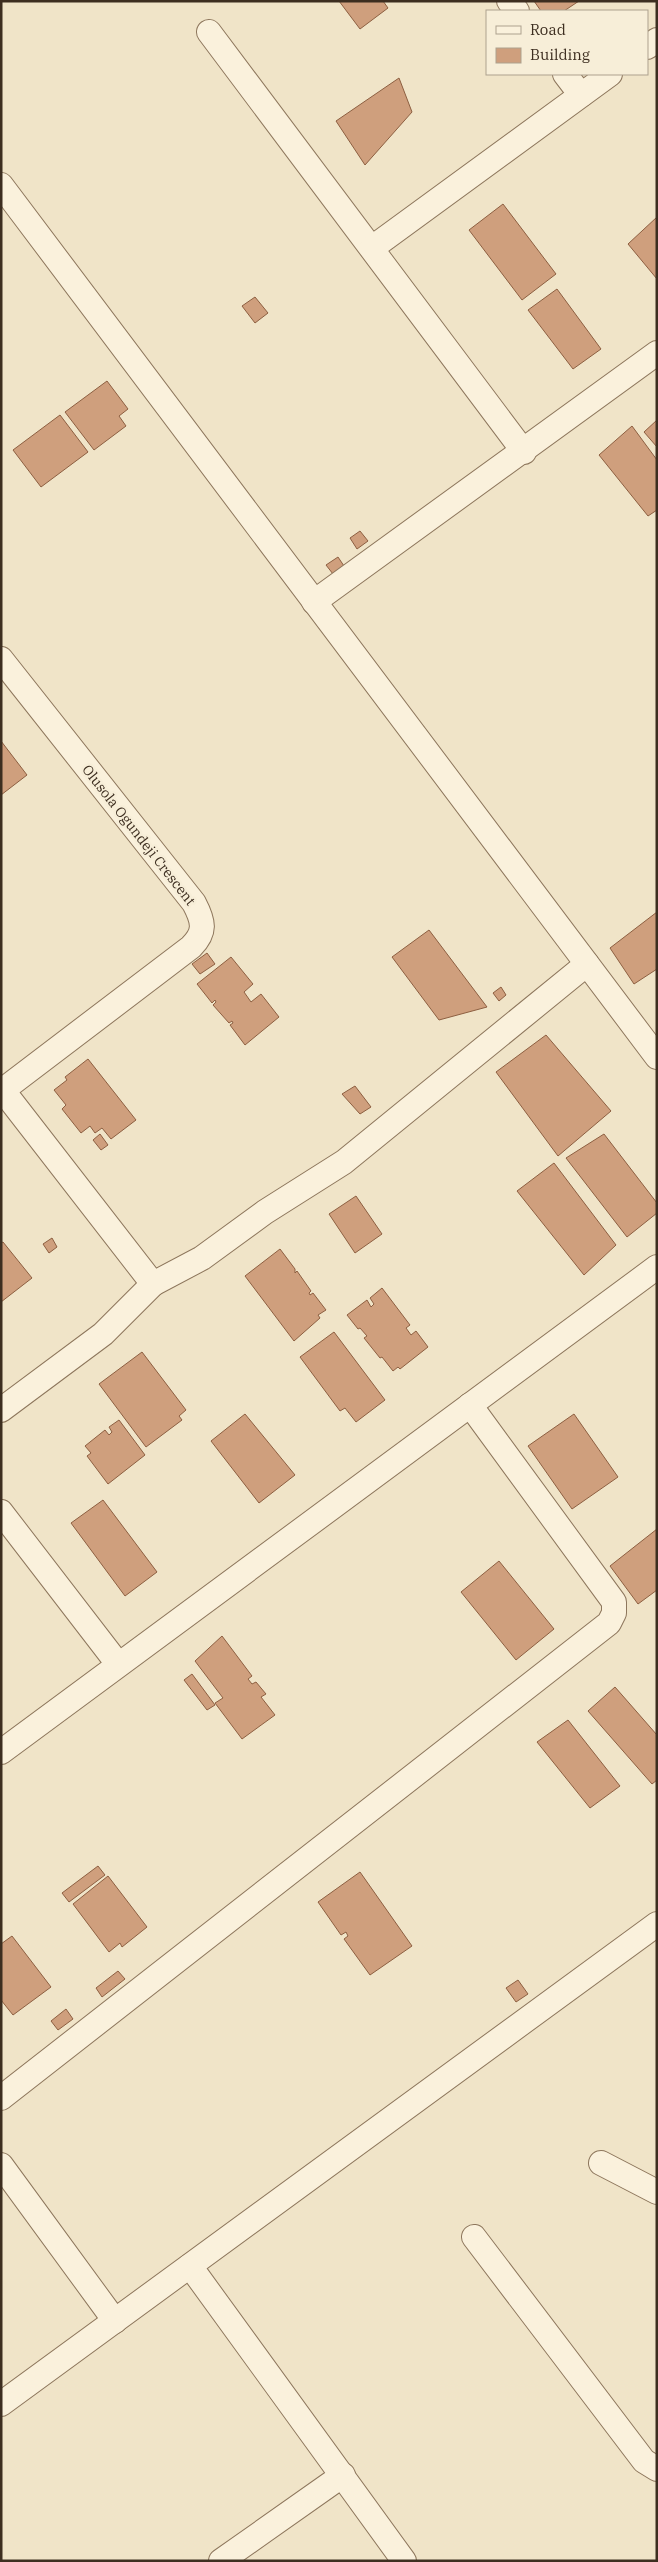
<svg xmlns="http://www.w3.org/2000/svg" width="658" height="2562" font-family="'IBM Plex Serif',serif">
  <rect width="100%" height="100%" fill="#f0e4c8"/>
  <g fill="#cf9f7d" stroke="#8d5f41">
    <polygon points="339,1 383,1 388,8 360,29"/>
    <polygon points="534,1 579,1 564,11 541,11"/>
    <polygon points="399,78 412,112 365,165 336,121"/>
    <polygon points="503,204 556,274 522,300 469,230"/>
    <polygon points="657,217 657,279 628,244"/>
    <polygon points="557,289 601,349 573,369 528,310"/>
    <polygon points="255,297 268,313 255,323 242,306"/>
    <polygon points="107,381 128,409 119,416 126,426 94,450 65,412"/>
    <polygon points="60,415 88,452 41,487 13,450"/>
    <polygon points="657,420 657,447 644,432"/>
    <polygon points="632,426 657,460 657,510 648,516 599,455"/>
    <polygon points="360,531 368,541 357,549 350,538"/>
    <polygon points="338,557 344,566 333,574 326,565"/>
    <polygon points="1,741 27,775 1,795"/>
    <polygon points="657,912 657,969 634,984 610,948"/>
    <polygon points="429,930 487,1007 439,1020 392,957"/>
    <polygon points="207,953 215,964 200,974 192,964"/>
    <polygon points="231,957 253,984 244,992 251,1002 261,994 279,1017 245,1045 230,1025 233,1023 232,1021 229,1023 213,1005 216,1002 215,1000 212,1003 197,984"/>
    <polygon points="501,987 506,995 499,1001 493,993"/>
    <polygon points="546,1035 611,1111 558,1156 496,1072"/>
    <polygon points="88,1059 136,1120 111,1139 102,1128 95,1133 90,1126 81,1133 62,1109 66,1105 54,1090 67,1080 65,1077"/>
    <polygon points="355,1086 371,1107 360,1114 342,1094"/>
    <polygon points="100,1134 108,1145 101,1150 93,1140"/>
    <polygon points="604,1134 657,1203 657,1213 627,1237 566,1158"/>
    <polygon points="554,1163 616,1245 584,1275 517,1191"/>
    <polygon points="356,1196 382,1234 355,1253 329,1214"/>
    <polygon points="52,1238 57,1247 49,1253 43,1244"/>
    <polygon points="3,1242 32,1278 1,1302 1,1243"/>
    <polygon points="280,1249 295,1269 295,1273 297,1271 311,1291 309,1293 310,1295 313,1293 326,1310 318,1315 320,1318 294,1341 245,1276"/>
    <polygon points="382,1288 410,1325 406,1328 411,1335 416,1331 428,1347 400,1369 398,1367 393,1371 382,1357 380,1358 364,1338 367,1336 360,1328 358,1329 347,1315 367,1300 371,1307 374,1304 370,1298"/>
    <polygon points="334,1332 385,1400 356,1422 345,1408 340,1411 300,1357"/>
    <polygon points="142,1352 186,1410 179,1416 182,1420 146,1447 99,1384"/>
    <polygon points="245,1414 295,1475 259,1503 211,1441"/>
    <polygon points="574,1414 618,1477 572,1509 528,1446"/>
    <polygon points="119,1420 145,1455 108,1484 87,1456 91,1453 85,1446 105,1430 109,1435 112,1432 109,1427"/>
    <polygon points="103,1500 157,1572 125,1596 71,1523"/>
    <polygon points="657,1529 657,1590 638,1604 610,1566"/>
    <polygon points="499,1561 554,1629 516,1660 461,1592"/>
    <polygon points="222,1636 252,1676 248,1679 252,1684 256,1682 266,1694 261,1697 275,1715 242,1739 215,1703 223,1698 195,1661"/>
    <polygon points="192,1674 215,1705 207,1710 184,1680"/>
    <polygon points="615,1687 657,1735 657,1780 652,1784 588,1711"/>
    <polygon points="568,1720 620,1786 590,1808 537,1742"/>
    <polygon points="98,1866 105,1875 69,1902 62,1893"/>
    <polygon points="360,1872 412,1946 370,1975 344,1939 348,1936 346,1932 341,1935 318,1902"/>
    <polygon points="108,1876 147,1927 122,1947 120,1943 109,1952 73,1904"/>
    <polygon points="12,1936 51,1987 13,2015 1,2000 1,1944"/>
    <polygon points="118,1971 125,1979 102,1997 96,1988"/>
    <polygon points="518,1980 528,1994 516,2002 506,1988"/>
    <polygon points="66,2009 73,2019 58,2030 51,2021"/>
  </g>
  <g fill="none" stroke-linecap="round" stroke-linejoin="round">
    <g stroke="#8d765c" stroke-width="26">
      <g id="street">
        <polyline points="509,1 517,11"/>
        <polyline points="209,32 524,452"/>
        <polyline points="647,47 657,40"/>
        <polyline points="565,74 581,95"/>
        <polyline points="1,185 657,1057"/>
        <polyline points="372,248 610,74"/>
        <polyline points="314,602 657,353"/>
        <path d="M1 659 194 903C204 922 206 932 191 947L3 1090"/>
        <polyline points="1,1088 153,1284 202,1258 265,1212 344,1162 587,964"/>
        <polyline points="1,1410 103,1334 153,1284"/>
        <polyline points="1,1512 118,1664"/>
        <polyline points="1,1752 657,1267"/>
        <polyline points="1,2098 609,1623 614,1613 614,1602 470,1405"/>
        <polyline points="601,2163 657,2192"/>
        <polyline points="1,2165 115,2321"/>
        <polyline points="474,2237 644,2461 657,2469"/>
        <polyline points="190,2266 404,2561"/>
        <polyline points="1,2404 657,1924"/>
        <polyline points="221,2561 343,2475"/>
      </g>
    </g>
    <use href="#street" stroke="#faf1dc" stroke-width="24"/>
  </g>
  <g text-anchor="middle" stroke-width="5" stroke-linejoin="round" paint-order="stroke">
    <g font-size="14" fill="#3d2e20" stroke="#f7eed8">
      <text transform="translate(139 835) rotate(52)" y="5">Olusola Ogundeji Crescent</text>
    </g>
  </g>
  <rect width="658" height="2562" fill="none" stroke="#3d2e20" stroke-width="5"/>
  <rect x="486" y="10" width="162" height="65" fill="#f7eed8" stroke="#ada18e"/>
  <rect x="496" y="26" width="25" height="8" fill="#faf1dc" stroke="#ada18e"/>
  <text x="530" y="35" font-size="15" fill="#3d2e20">Road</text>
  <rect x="496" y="48" width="25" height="15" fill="#cf9f7d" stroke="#ada18e"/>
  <text x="530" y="60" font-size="15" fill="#3d2e20">Building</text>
</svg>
